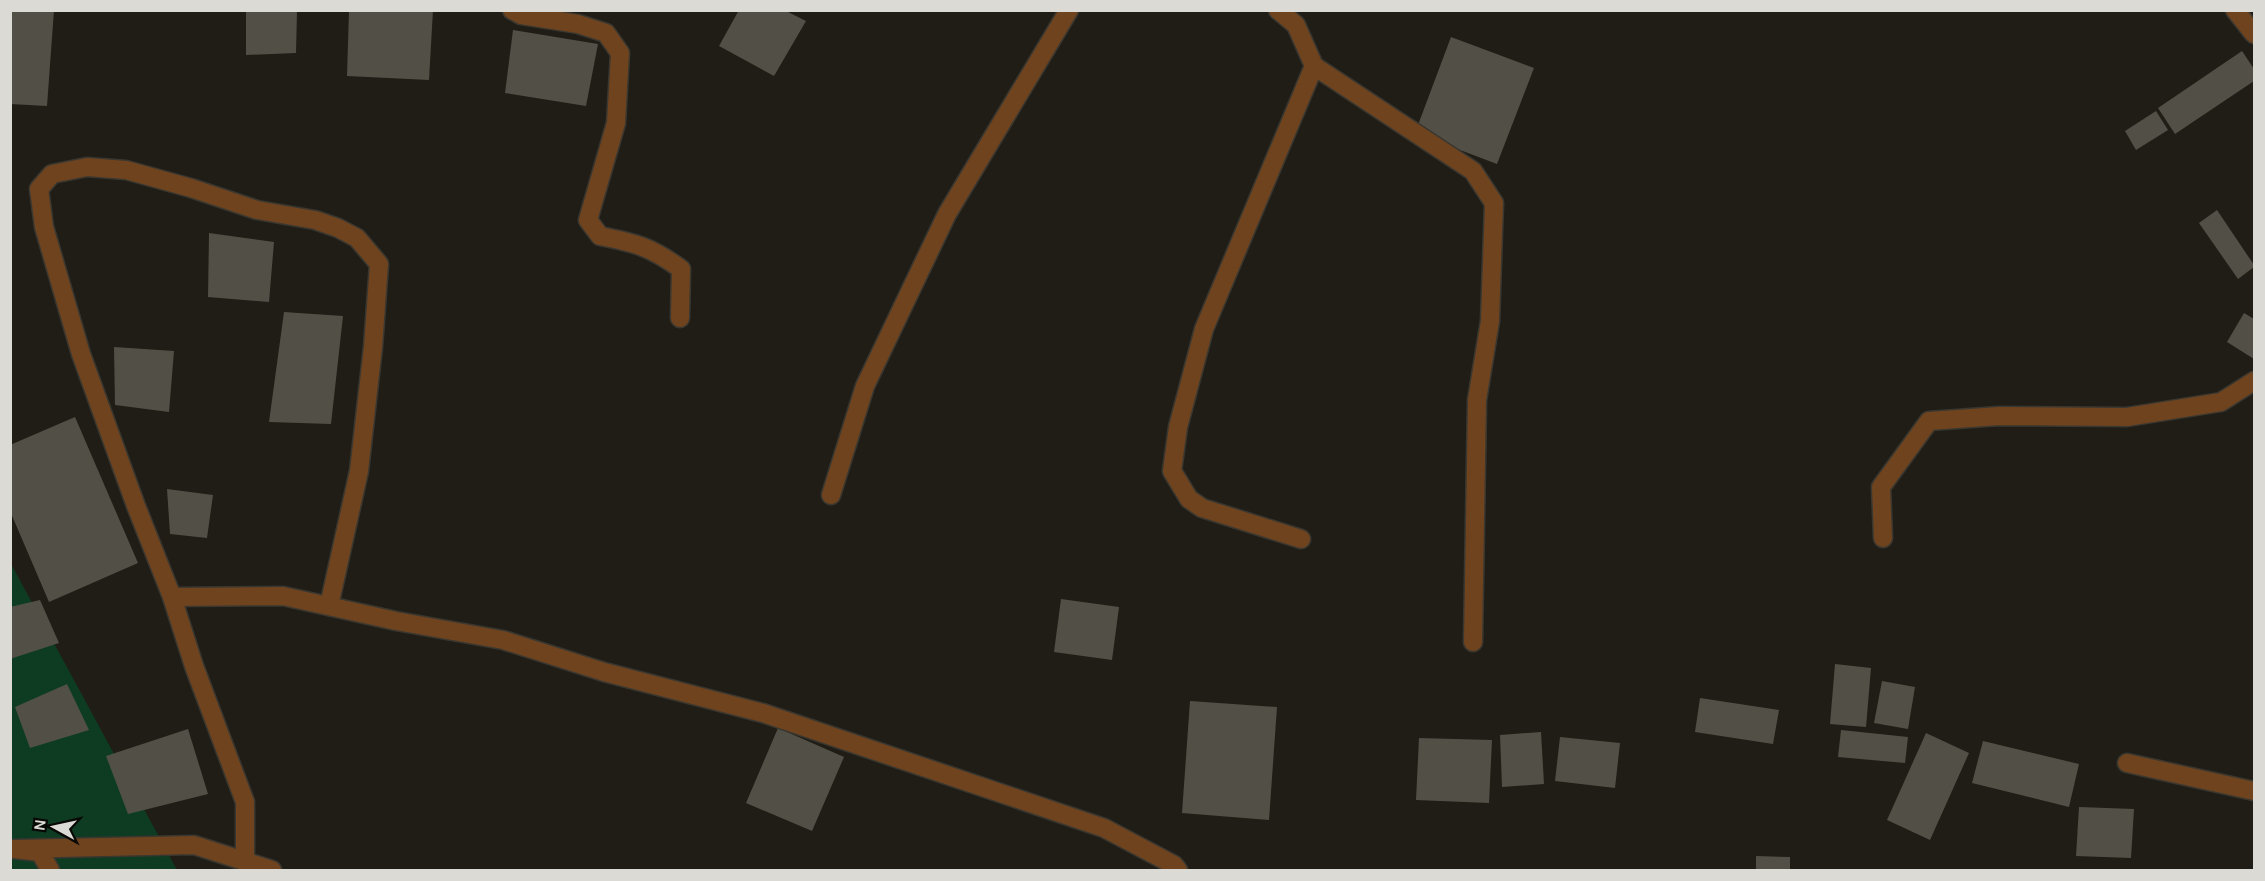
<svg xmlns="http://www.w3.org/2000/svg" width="2265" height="881" font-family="Karla,sans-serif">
  <rect width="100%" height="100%" fill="#1f1d15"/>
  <polygon fill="#0e3c22" points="11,564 177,870 11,870"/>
  <g fill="#525046">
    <polygon points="10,10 54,10 47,106 10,104"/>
    <polygon points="246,10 297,10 296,53 246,55"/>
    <polygon points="349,10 433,10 429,80 347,76"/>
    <polygon points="739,10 784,10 806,21 774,76 719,46"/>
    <polygon points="513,30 598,44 586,106 505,93"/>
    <polygon points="1451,37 1534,68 1497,164 1415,133"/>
    <polygon points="2242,51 2254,69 2254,81 2175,134 2158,108"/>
    <polygon points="2156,111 2168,130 2136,150 2125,131"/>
    <polygon points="2217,210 2254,265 2254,267 2238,279 2199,223"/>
    <polygon points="209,233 274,242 269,302 208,297"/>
    <polygon points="284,312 343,316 331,424 269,422"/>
    <polygon points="2244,313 2254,319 2254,359 2227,342"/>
    <polygon points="114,347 174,351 169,412 115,405"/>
    <polygon points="75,417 138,563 49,602 10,511 10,445"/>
    <polygon points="167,489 213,495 207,538 170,534"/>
    <polygon points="1061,599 1119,607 1112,660 1054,652"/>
    <polygon points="40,600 59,643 10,659 10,607"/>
    <polygon points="1835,664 1871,668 1866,727 1830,724"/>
    <polygon points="1882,681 1915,687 1908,729 1874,723"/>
    <polygon points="67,684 89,730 30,748 15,707"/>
    <polygon points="1700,698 1779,710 1773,744 1695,732"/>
    <polygon points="1190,701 1277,707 1269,820 1182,813"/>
    <polygon points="778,728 844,757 812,831 746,803"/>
    <polygon points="188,729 208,794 128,814 106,756"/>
    <polygon points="1841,730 1908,737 1905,763 1838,757"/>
    <polygon points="1541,732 1544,784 1502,787 1500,735"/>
    <polygon points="1926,733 1969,753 1930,840 1887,820"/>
    <polygon points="1560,737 1620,743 1615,788 1555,781"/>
    <polygon points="1419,738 1492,740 1489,803 1416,800"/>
    <polygon points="1983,741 2079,764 2069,807 1972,783"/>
    <polygon points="2079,807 2134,809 2131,858 2076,856"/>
    <polygon points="1756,856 1790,857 1790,870 1756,870"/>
  </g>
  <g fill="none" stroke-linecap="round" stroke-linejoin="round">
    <g stroke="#393730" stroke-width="21">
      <g id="street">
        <path d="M512 10 521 15 578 24 606 33 620 53 616 123 588 220 600 236C636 243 651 247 681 269L680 318"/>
        <polyline points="1278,10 1296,25 1314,66 1204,329 1178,427 1172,471 1189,499 1202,508 1301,539"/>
        <polyline points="2235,10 2254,34"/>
        <polyline points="1314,66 1473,171 1494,203 1490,321 1477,400 1473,642"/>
        <polyline points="831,495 865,386 947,214 1069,10"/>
        <polyline points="1883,538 1881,487 1929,421 1999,416 2127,417 2221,402 2254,381"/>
        <polyline points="172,597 283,596 396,621 503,640 604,672 763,713 1104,828 1174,865 1178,870"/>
        <polyline points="2127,763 2254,791"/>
        <polyline points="245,862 245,802 194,666 172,597 136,506 81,354 44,227 39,189 52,174 87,167 126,170 191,188 257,210 315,220 338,228 357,238 379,264 373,347 359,471 329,606"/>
        <polyline points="50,870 40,852 14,849 194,845 272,870"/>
      </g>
    </g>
    <use href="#street" stroke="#6f431e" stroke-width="18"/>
  </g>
  <rect width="2265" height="881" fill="none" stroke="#dcdad4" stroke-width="24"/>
  <g transform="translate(54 827) rotate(278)" stroke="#080805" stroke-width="4.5" paint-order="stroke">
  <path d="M0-4.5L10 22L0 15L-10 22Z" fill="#dcdad4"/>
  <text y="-9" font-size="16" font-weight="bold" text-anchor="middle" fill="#dcdad4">N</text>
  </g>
</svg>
